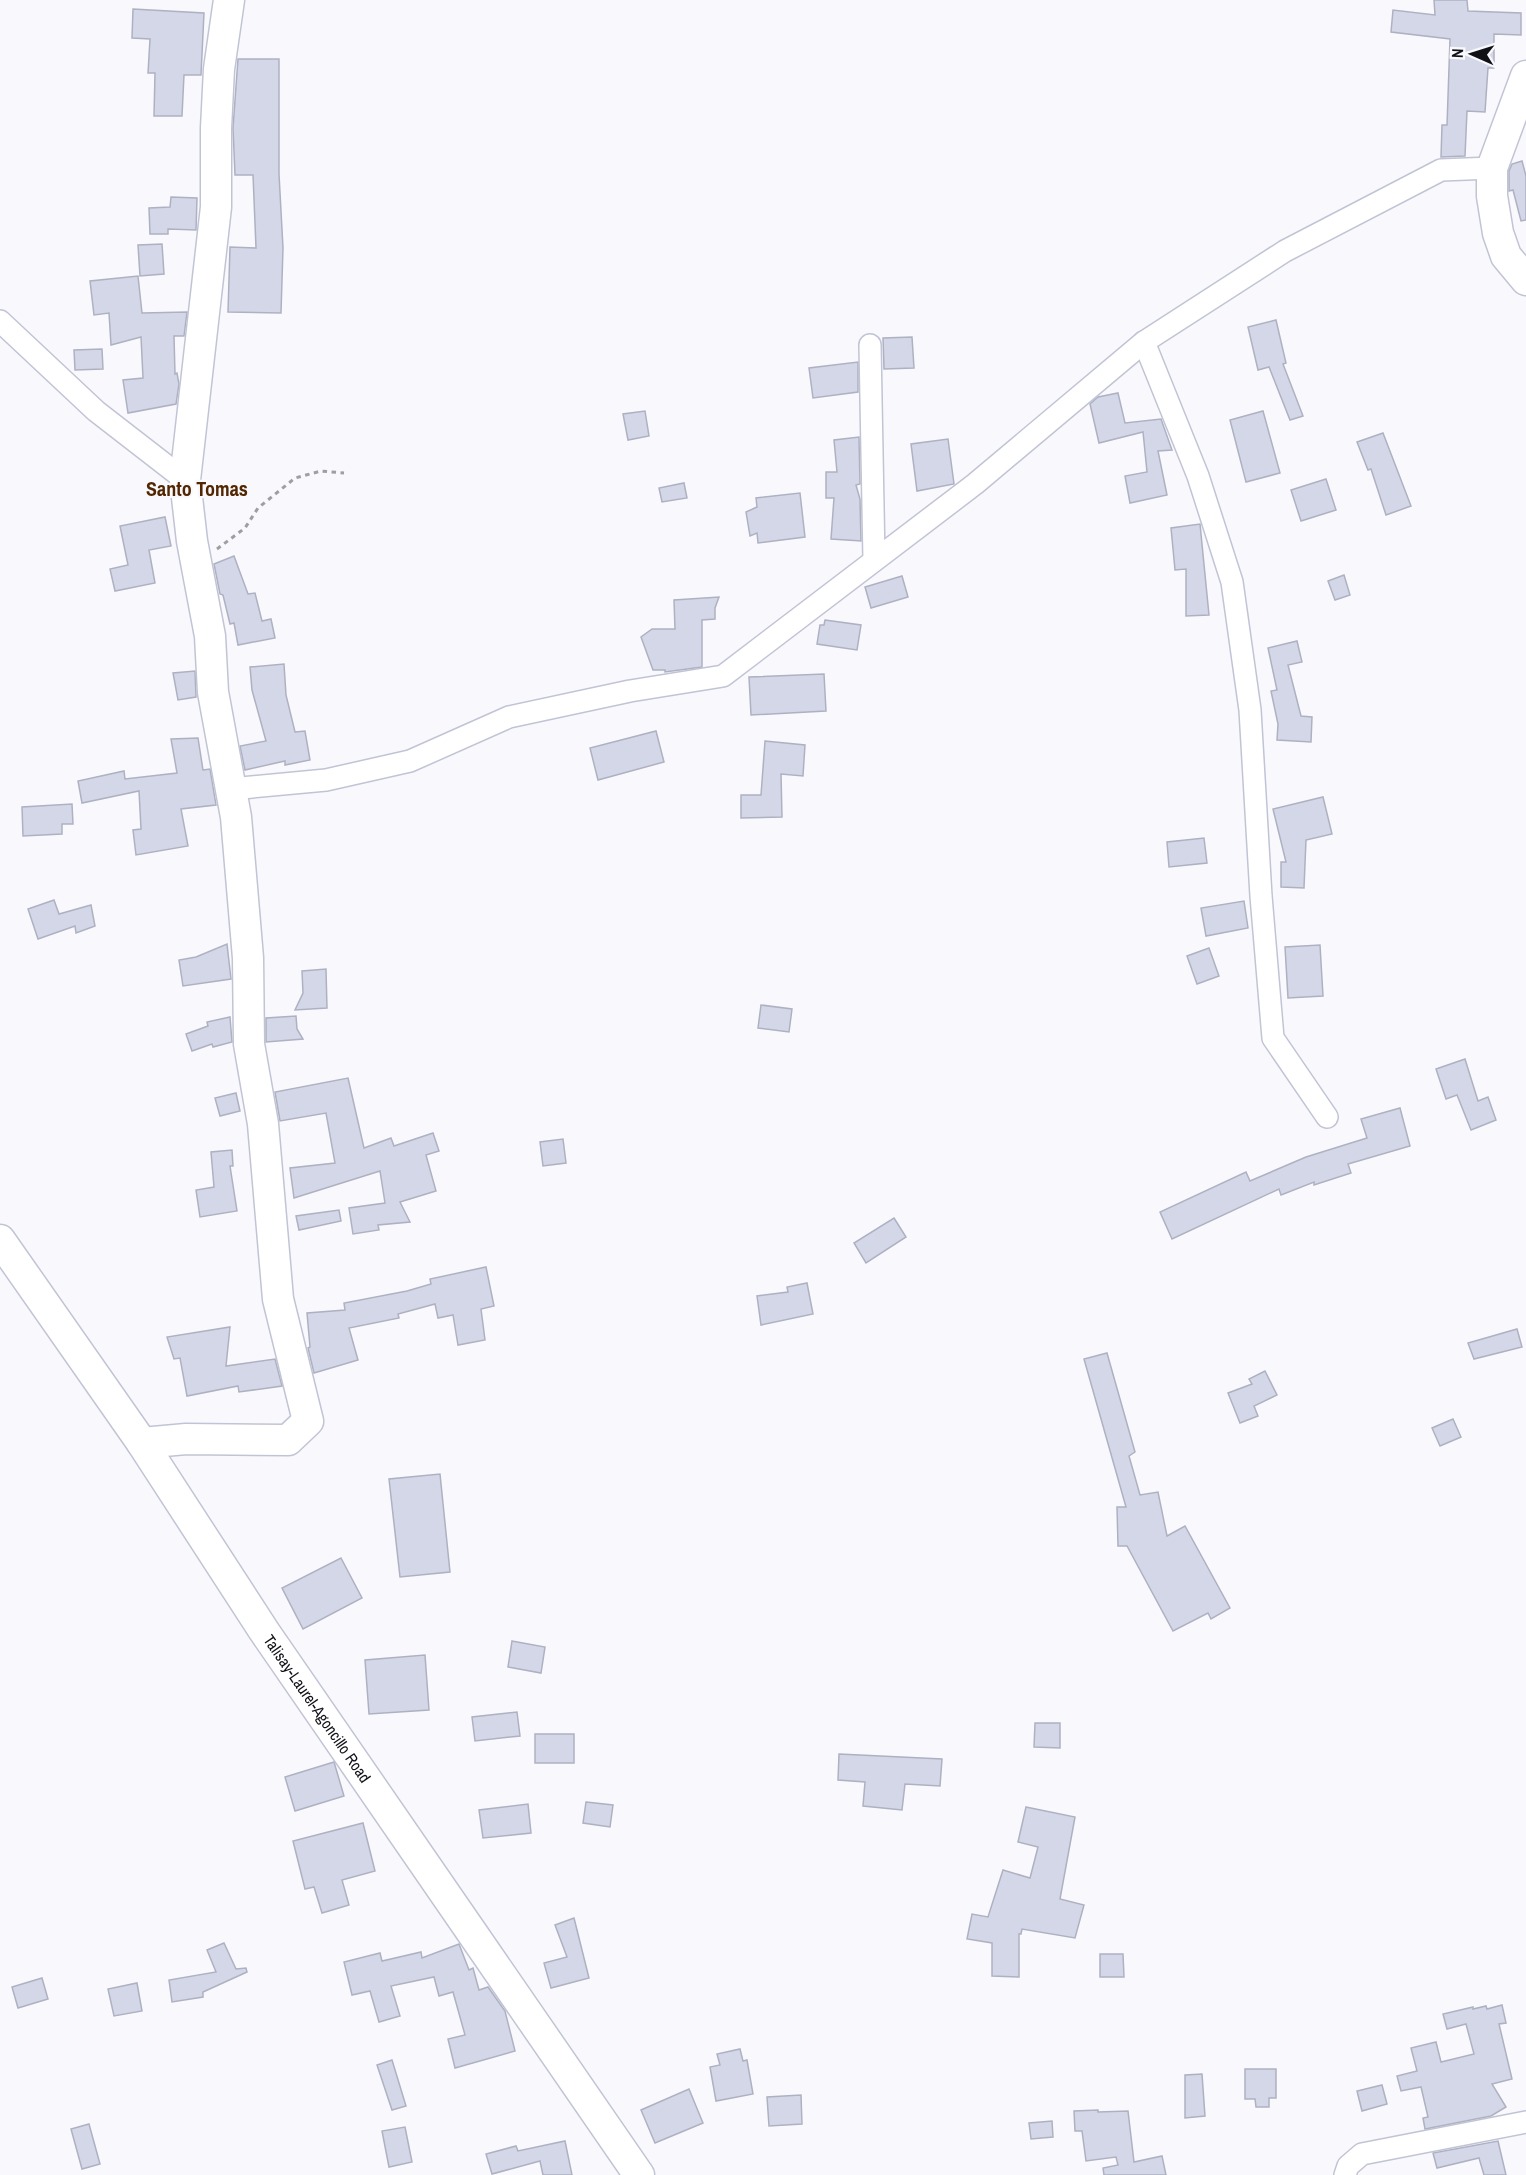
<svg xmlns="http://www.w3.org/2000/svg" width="1526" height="2175" font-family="'Archivo Narrow',sans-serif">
  <rect width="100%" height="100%" fill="#f9f9fd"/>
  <g fill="#d3d7e7" stroke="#aeb1c1" stroke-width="1.5">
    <polygon points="1434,0 1467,0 1468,11 1521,13 1521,35 1494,34 1494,68 1488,68 1485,112 1467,111 1465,156 1441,157 1442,125 1447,125 1450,39 1391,32 1393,10 1435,15"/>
    <polygon points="133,9 204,13 201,75 184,75 182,116 154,116 155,73 148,73 150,39 132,38"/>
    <polygon points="238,59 279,59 279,174 283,248 281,313 228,312 230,247 256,248 253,175 235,175 233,128"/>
    <polygon points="1522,161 1526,176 1526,220 1521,221 1513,190 1509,191 1509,171 1512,164"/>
    <polygon points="171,197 197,198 196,230 168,229 168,234 150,234 149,208 170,207"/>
    <polygon points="162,244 164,274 140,276 138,245"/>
    <polygon points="138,276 142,313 187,312 184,336 174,336 175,374 177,373 179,384 176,404 128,413 123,380 143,378 141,337 111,345 109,313 94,315 90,281"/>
    <polygon points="1276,320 1286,363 1283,364 1303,416 1290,420 1269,367 1258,370 1248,327"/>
    <polygon points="912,337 914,368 884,369 883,338"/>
    <polygon points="102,349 103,369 75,370 74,350"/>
    <polygon points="858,362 858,392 813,398 809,368"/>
    <polygon points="1118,393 1125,423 1161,419 1172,450 1158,451 1167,495 1130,503 1125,476 1147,472 1143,432 1099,443 1090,404 1098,397"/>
    <polygon points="645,411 649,436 628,440 623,414"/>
    <polygon points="1263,411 1280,473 1246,482 1230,420"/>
    <polygon points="1383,433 1411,506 1386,515 1371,469 1368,470 1357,442"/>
    <polygon points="859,437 860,484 856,485 860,499 861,541 831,539 834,498 826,498 826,472 837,472 834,440"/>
    <polygon points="948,439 954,484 917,491 911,444"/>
    <polygon points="1326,479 1336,510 1301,521 1291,490"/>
    <polygon points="684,483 687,498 662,502 659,488"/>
    <polygon points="800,493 805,537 758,543 757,533 750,536 746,512 757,507 756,498"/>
    <polygon points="165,517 171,546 149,550 155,583 115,591 110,569 128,565 120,526"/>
    <polygon points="1200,524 1209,615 1186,616 1186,569 1175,570 1171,528"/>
    <polygon points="234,556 248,594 255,593 262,621 271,619 275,638 238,645 234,623 230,624 223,595 220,594 214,564"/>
    <polygon points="1344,575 1350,595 1335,600 1328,581"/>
    <polygon points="902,576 908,597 871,608 865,587"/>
    <polygon points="719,597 715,608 715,619 702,620 702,667 665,672 665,670 653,670 641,637 652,629 675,629 674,600"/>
    <polygon points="825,620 861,625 857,650 817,644 820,625 824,625"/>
    <polygon points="1297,641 1302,662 1288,665 1301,716 1312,717 1311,742 1277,740 1278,724 1271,691 1277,690 1268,648"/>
    <polygon points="284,664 286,695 295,732 305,731 310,760 285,765 285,761 245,770 240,746 266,741 252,690 250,667"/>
    <polygon points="195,671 196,697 178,700 173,673"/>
    <polygon points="824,674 826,711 751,715 749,677"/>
    <polygon points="656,731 664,762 598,780 590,748"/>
    <polygon points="198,738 203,770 210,769 216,805 181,809 188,846 136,855 133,830 141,829 139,791 82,803 78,781 124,771 125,779 177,773 171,739"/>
    <polygon points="765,741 805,745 803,776 781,774 782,817 741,818 741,795 761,795"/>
    <polygon points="1323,797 1332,834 1306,840 1304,888 1281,887 1281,862 1286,862 1273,809"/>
    <polygon points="72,804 73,824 62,824 62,834 23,836 22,807"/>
    <polygon points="1204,838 1207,863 1169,867 1167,842"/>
    <polygon points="54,900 59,914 91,905 95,926 76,933 75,926 38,939 28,909"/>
    <polygon points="1244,901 1248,928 1206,936 1201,908"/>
    <polygon points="227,944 231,979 183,986 179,960 196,957"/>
    <polygon points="1320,945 1323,996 1288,998 1285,947"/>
    <polygon points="1209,948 1219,976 1197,984 1187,956"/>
    <polygon points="326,969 327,1008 295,1010 303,993 302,971"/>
    <polygon points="761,1005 792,1009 789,1032 758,1028"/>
    <polygon points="296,1016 297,1029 303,1039 266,1042 266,1018"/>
    <polygon points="230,1017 232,1042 213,1047 212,1044 192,1051 186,1034 208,1026 207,1022"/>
    <polygon points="1465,1059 1478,1101 1488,1097 1496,1120 1471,1130 1457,1095 1446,1099 1436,1069"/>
    <polygon points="348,1078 364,1148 391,1138 394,1146 433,1133 439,1151 426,1155 436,1191 400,1202 410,1222 378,1225 379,1230 353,1234 349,1208 385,1203 380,1171 294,1198 290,1168 335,1163 326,1113 280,1121 275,1092"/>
    <polygon points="236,1093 240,1111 220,1116 215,1098"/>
    <polygon points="1400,1108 1410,1146 1348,1164 1351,1173 1314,1185 1314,1182 1281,1195 1279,1189 1172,1239 1160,1212 1246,1172 1250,1181 1306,1157 1367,1138 1361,1119"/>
    <polygon points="563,1139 566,1163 543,1166 540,1142"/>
    <polygon points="232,1150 233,1166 230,1166 237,1211 200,1217 196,1190 214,1187 211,1152"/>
    <polygon points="339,1210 341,1221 299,1230 296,1216"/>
    <polygon points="894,1218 906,1237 866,1263 854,1243"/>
    <polygon points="486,1267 494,1306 481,1309 485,1340 458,1345 453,1315 438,1318 435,1304 398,1314 399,1318 349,1328 358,1360 314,1373 308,1348 310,1347 307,1313 345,1310 344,1303 407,1291 431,1284 430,1279"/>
    <polygon points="807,1283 813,1314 761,1325 757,1296 788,1292 787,1287"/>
    <polygon points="230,1327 226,1366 275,1359 282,1386 239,1392 238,1386 187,1396 180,1358 174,1359 167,1337"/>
    <polygon points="1517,1329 1522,1347 1474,1359 1468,1343"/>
    <polygon points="1107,1353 1135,1452 1129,1456 1140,1495 1158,1492 1167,1536 1185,1526 1230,1608 1211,1619 1208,1613 1173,1631 1127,1546 1118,1546 1117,1507 1126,1507 1084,1359"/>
    <polygon points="1265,1371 1277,1395 1254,1406 1258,1416 1240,1423 1228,1393 1252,1384 1249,1379"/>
    <polygon points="1453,1419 1461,1437 1440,1446 1432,1428"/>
    <polygon points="440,1474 450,1572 400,1577 389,1479"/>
    <polygon points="341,1558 362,1598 303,1629 282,1588"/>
    <polygon points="512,1641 545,1647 541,1673 508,1667"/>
    <polygon points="425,1655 429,1710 369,1714 365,1660"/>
    <polygon points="517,1712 520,1736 475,1741 472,1717"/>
    <polygon points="1035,1723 1060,1723 1060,1748 1034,1747"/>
    <rect x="535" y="1734" width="39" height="29"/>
    <polygon points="839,1754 942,1759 940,1786 905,1784 902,1810 863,1806 865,1782 838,1780"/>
    <polygon points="334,1762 344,1796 295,1811 285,1777"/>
    <polygon points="586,1802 613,1805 610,1827 583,1823"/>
    <polygon points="528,1804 531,1833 483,1838 479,1810"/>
    <polygon points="1026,1807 1075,1817 1060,1899 1084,1905 1075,1938 1022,1929 1021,1934 1019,1934 1019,1977 992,1976 992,1943 967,1939 972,1914 988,1917 1003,1870 1030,1878 1038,1847 1018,1842"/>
    <polygon points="363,1823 375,1871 342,1880 349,1905 322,1913 314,1887 305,1889 293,1841"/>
    <polygon points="574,1918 589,1978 551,1988 544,1963 567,1957 555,1925"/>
    <polygon points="224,1943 236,1969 246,1968 247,1972 203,1992 203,1997 172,2002 169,1980 216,1972 207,1950"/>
    <polygon points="459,1944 469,1970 473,1968 479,1990 488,1987 505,2011 515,2051 455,2068 448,2039 465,2035 453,1992 439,1996 434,1977 391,1986 400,2016 379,2022 370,1991 352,1995 344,1962 380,1953 382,1961 421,1952 422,1958"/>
    <polygon points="1100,1954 1123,1954 1124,1977 1100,1977"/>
    <polygon points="42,1978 48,1999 18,2008 12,1987"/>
    <polygon points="137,1983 142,2011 114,2016 108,1989"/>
    <polygon points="1502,2005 1506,2023 1499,2024 1512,2079 1492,2084 1506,2107 1491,2116 1425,2129 1423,2118 1428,2117 1421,2087 1401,2091 1397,2076 1417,2071 1411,2048 1436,2042 1441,2062 1474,2054 1466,2024 1447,2029 1443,2014 1473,2007 1473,2009 1486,2006 1487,2009"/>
    <polygon points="740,2049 743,2061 747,2060 753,2094 716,2101 710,2067 720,2065 717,2054"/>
    <polygon points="392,2060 406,2106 392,2110 377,2065"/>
    <polygon points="1245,2069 1276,2069 1276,2098 1269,2098 1269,2107 1256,2107 1255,2099 1245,2099"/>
    <polygon points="1202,2074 1205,2116 1185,2118 1185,2075"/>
    <polygon points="1382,2085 1387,2104 1362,2111 1357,2091"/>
    <polygon points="689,2089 703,2123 655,2143 641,2110"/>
    <polygon points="801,2095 802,2124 769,2126 767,2097"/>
    <polygon points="1098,2110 1098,2112 1128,2111 1134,2162 1162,2156 1166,2175 1104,2175 1103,2168 1118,2165 1116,2157 1086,2161 1082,2131 1075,2131 1074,2111"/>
    <polygon points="1052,2121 1053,2137 1031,2139 1029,2123"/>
    <polygon points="89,2124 100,2164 82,2169 71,2129"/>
    <polygon points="405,2127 412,2162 389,2167 382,2131"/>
    <polygon points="565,2141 572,2175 543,2175 540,2161 492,2174 486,2154 516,2146 518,2151"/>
    <polygon points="1498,2141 1506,2175 1484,2175 1479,2158 1437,2168 1433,2153"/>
  </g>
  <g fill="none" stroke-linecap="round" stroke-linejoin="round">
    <g stroke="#c1c4d5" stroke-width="24">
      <g id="street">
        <polyline points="0,321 96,411 185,480"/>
        <polyline points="1144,342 1198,476 1232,582 1250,710 1261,896 1273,1038 1327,1117"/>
        <polyline points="870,345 874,560"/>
        <polyline points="231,789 326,780 410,761 509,717 630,691 723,676 975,484 1144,342 1285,251 1441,170 1492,168"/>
        <polyline points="1345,2175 1348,2166 1362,2154 1526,2122"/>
      </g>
    </g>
    <g stroke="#c1c4d5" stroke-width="33">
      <g id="secondary">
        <polyline points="1526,76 1492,168 1492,196 1498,233 1506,256 1526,280"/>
        <path id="s1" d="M0 1240 142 1443 264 1631 639 2175"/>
        <polyline points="142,1443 186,1439 288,1440 308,1421 278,1299 263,1124 249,1044 248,958 236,817 213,692 210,636 192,541 185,480 216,207 216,128 219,69 229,0"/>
      </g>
    </g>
    <polyline stroke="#9e9ea3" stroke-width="3" stroke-dasharray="4.5 4.5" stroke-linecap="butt" points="217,549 245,528 258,508 295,478 321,471 344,473"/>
    <use href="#street" stroke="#fff" stroke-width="21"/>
    <use href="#secondary" stroke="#fff" stroke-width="30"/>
  </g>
  <g text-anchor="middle" stroke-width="4.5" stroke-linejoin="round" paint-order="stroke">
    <g font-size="16" fill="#101116" stroke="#f9f9fd">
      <text dy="6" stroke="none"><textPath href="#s1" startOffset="566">Talisay-Laurel-Agoncillo Road</textPath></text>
    </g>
    <g font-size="20" font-weight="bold" fill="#512600" stroke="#f9f9fd">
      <text x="197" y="496">Santo Tomas</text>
    </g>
  </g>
  <g transform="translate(1472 54) rotate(273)" stroke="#f9f9fd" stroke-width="4.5" paint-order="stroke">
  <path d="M0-4.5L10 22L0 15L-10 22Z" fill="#101116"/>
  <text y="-9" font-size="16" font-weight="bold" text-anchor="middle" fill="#101116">N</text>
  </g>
</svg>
